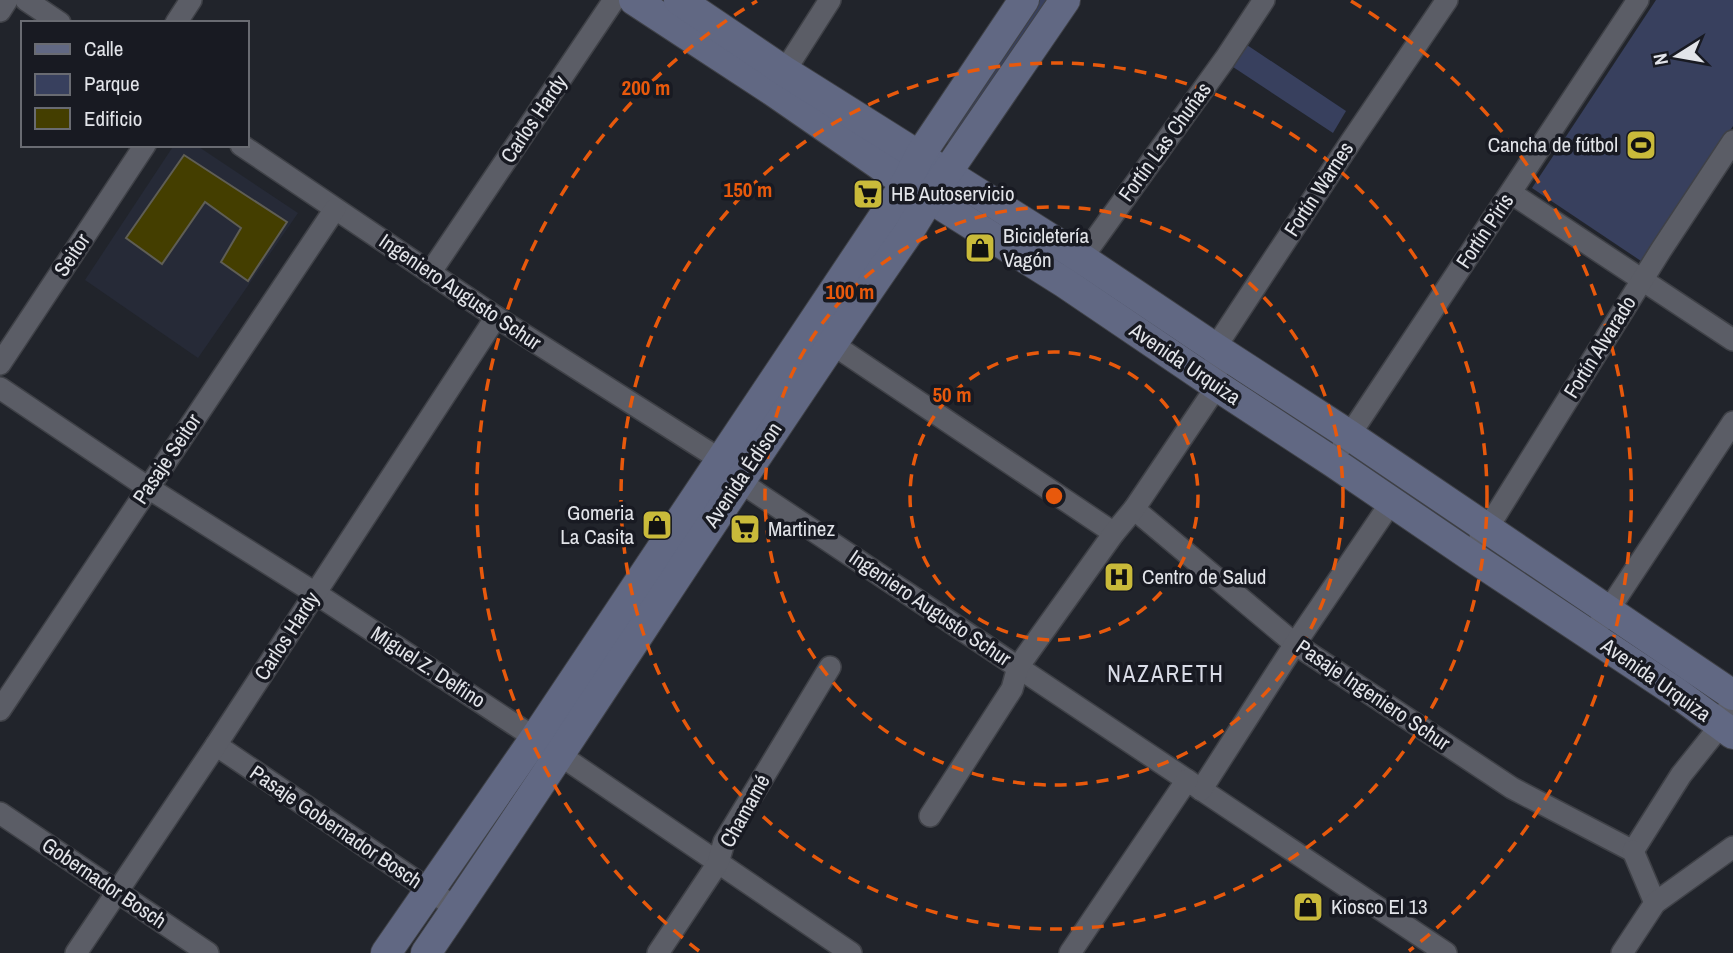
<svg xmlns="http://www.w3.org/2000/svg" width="1733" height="953" font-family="'Archivo Narrow',sans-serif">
  <rect width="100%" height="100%" fill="#21242b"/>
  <polygon fill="#262a37" points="174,145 196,145 298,213 198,358 85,280"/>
  <g fill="#38405e">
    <polygon points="1040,0 1051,0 951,145 944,140"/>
    <polygon points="1656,0 1733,0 1733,126 1644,263 1532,188"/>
    <polygon points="1241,41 1346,111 1333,133 1227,63"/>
  </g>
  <polygon fill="#443e00" stroke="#5f5e55" stroke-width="2" points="184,155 287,222 248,281 221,262 241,228 205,202 162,264 126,238"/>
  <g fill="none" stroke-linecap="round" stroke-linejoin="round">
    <g stroke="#3f4147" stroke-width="24">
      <g id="street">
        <polyline points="26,0 60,23"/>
        <polyline points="0,11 7,0"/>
        <polyline points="176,23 191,0"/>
        <polyline points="777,83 830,0"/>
        <polyline points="241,145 496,317 721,460 739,481 1446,953"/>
        <polyline points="1511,193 1733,340"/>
        <polyline points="1074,269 1225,59 1264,0"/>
        <polyline points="430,273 614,0"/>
        <polyline points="822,337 1114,533"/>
        <polyline points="0,364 145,145"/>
        <polyline points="0,388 147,487 315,593 535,738 851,953"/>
        <polyline points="1343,445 1638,0"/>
        <polyline points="1134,509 1295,644 1512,788 1633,851"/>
        <polyline points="1480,538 1487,529 1661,250 1733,141"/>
        <polyline points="1592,635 1733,422"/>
        <polyline points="0,710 335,209"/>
        <polyline points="216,745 456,908"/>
        <polyline points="1201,790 1295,644 1392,501"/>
        <polyline points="0,813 208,953"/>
        <polyline points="930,816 1012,689 1018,667 1114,533 1134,509 1217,386 1215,348 1350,143 1447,0"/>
        <polyline points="1633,851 1681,775 1721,725 1733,697"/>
        <polyline points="1633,851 1655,903"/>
        <polyline points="76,953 216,745 496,317"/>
        <polyline points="658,953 718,863 724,842 830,667"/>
        <polyline points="1070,953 1187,780"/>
        <polyline points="1622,953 1655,903 1733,847"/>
      </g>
    </g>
    <g stroke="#3f4147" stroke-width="32">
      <g id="secondary">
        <polyline points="634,0 773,91 906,183 1065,283 1217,386 1333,462 1468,554 1677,693 1733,734"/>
        <polyline points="679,0 784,71 1081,258 1215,348 1349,435 1733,695"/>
        <polyline points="386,953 535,738 906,183 920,155 1024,0"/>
        <path d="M426 953C589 715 743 470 908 233L930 197 1065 0"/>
      </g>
    </g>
    <use href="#street" stroke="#5b5d66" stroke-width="21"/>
    <use href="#secondary" stroke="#616883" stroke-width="30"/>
  </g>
  <g fill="none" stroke="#e8590c" stroke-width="3.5" stroke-dasharray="12 9">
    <circle cx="1054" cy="496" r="144"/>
    <circle cx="1054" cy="496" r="289"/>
    <circle cx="1054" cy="496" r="433"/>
    <path d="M699 951A577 577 0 0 1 757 1M1351 1A577 577 0 0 1 1409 951"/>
  </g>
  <defs>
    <g id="stadium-square" transform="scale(1.575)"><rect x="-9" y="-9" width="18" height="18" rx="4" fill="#c9ba3a" stroke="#181a22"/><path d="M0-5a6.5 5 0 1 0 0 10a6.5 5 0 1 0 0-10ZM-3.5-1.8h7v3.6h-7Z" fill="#111"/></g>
    <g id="supermarket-square" transform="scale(1.575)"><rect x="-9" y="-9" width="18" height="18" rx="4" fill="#c9ba3a" stroke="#181a22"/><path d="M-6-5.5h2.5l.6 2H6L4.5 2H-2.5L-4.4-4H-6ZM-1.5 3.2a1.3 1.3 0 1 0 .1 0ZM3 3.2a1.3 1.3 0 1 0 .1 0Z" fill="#111"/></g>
    <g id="shop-square" transform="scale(1.575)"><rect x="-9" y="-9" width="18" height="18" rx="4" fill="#c9ba3a" stroke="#181a22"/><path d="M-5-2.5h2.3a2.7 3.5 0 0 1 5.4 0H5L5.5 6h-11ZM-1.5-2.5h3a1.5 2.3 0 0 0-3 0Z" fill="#111"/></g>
    <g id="hospital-square" transform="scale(1.575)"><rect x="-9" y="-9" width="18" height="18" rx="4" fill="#c9ba3a" stroke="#181a22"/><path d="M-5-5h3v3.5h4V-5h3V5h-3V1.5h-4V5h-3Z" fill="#111"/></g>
  </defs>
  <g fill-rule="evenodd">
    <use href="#stadium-square" x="1641" y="145"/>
    <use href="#supermarket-square" x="868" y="194"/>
    <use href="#shop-square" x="980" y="248"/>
    <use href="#shop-square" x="657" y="525"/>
    <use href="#supermarket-square" x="745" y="529"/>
    <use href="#hospital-square" x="1119" y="577"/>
    <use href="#shop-square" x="1308" y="907"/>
  </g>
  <g text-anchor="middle" stroke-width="7" stroke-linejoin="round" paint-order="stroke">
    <g font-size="21" fill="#e2e4e9" stroke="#181a22">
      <text transform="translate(534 119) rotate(-56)" y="7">Carlos Hardy</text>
      <text transform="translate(1165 142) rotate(-54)" y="7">Fortín Las Chuñas</text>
      <text transform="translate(1319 189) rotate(-57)" y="7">Fortín Warnes</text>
      <text transform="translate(1485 231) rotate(-56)" y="7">Fortín Piris</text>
      <text transform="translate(72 255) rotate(-56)" y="7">Seitor</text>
      <text transform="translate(460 292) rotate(34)" y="7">Ingeniero Augusto Schur</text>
      <text transform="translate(1600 347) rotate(-58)" y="7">Fortín Alvarado</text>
      <text transform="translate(1185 364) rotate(34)" y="7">Avenida Urquiza</text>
      <text transform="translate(167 459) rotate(-56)" y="7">Pasaje Seitor</text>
      <text transform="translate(743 475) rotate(-56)" y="7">Avenida Édison</text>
      <text transform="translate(930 608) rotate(34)" y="7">Ingeniero Augusto Schur</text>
      <text transform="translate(287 636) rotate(-57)" y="7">Carlos Hardy</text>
      <text transform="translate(428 667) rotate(33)" y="7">Miguel Z. Delfino</text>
      <text transform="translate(1656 680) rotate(35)" y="7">Avenida Urquiza</text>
      <text transform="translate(1373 695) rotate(34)" y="7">Pasaje Ingeniero Schur</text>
      <text transform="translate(745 811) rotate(-61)" y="7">Chamamé</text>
      <text transform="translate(336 827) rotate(34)" y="7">Pasaje Gobernador Bosch</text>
      <text transform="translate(104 883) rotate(34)" y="7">Gobernador Bosch</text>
    </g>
    <g font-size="21" fill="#e2e4e9" stroke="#181a22" text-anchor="start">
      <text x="1618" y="152" text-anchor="end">Cancha de fútbol</text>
      <text x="891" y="201">HB Autoservicio</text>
      <text x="1003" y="243">Bicicletería<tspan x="1003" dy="24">Vagón</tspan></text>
      <text x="634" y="520" text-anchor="end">Gomeria<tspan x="634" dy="24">La Casita</tspan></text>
      <text x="768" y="536">Martinez</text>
      <text x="1142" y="584">Centro de Salud</text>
      <text x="1331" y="914">Kiosco El 13</text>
    </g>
    <g font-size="23" letter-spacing="2" fill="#dadde8" stroke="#181a22">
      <text x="1166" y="682">NAZARETH</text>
    </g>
  </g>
  <circle cx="1054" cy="496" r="10" fill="#e8590c" stroke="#181a22" stroke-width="3.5"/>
  <g font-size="21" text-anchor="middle" font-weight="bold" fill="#e8590c" stroke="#181a22" stroke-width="7" stroke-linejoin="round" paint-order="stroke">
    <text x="646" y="95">200 m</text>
    <text x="748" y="197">150 m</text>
    <text x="850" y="299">100 m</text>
    <text x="952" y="402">50 m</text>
  </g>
  <rect x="21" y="21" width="228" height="126" fill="#181a22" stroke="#696b72" stroke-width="2"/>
  <rect x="35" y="44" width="35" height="10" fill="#616883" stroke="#696b72" stroke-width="2"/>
  <text x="84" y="56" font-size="21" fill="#e2e4e9">Calle</text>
  <rect x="35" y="74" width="35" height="21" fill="#38405e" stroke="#696b72" stroke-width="2"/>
  <text x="84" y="91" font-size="21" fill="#e2e4e9">Parque</text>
  <rect x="35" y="108" width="35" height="21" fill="#443e00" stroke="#696b72" stroke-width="2"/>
  <text x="84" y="126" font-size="21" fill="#e2e4e9">Edificio</text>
  <g transform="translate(1677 56) rotate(259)" stroke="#181a22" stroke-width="5" paint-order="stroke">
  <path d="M0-5L12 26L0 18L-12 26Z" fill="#e2e4e9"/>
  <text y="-10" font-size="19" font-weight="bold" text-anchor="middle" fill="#e2e4e9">N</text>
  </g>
</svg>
